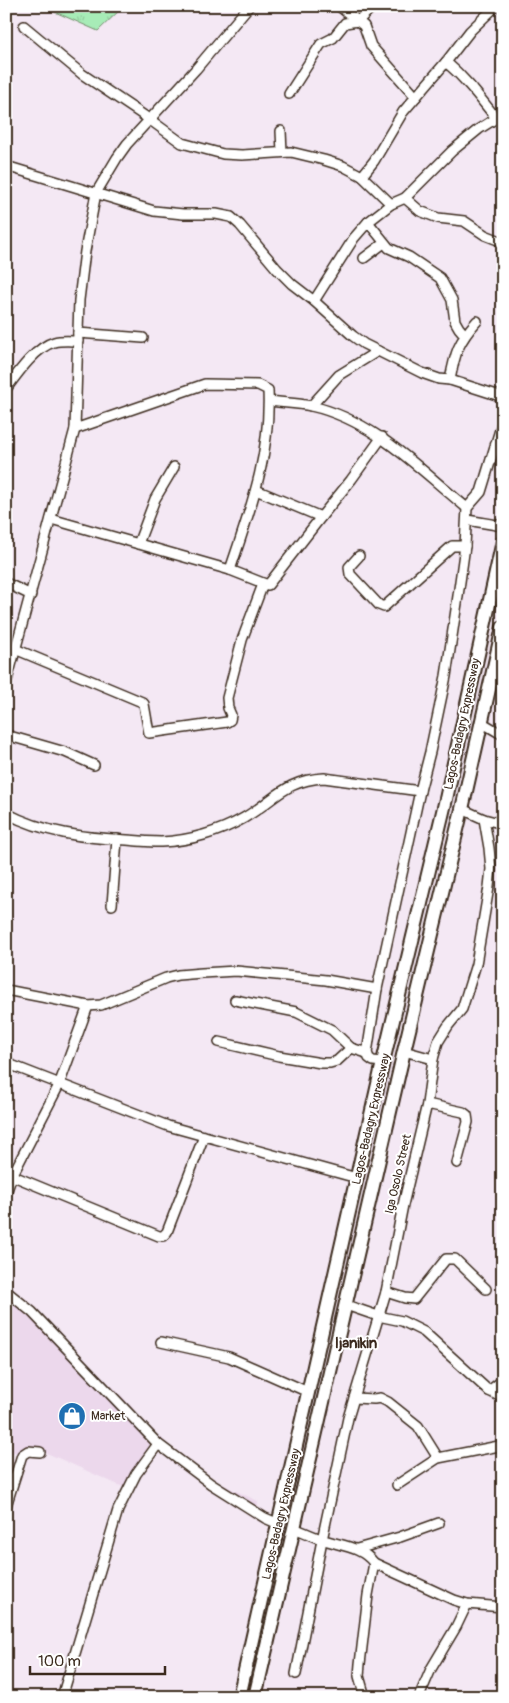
<svg xmlns="http://www.w3.org/2000/svg" width="509" height="1703" font-family="Pangolin,sans-serif">
  <defs>
    <pattern id="grass-tufts" width="24" height="20" patternUnits="userSpaceOnUse" patternTransform="scale(1.25)"><rect width="24" height="20" fill="#a7ecb7"/><path d="M3 7l-1-3M5 7V3M7 7l1-3M15 17l-1-3M17 17v-4M19 17l1-3" fill="none" stroke="#91cb9d"/></pattern>
  </defs>
  <rect width="100%" height="100%" fill="#f4e8f4"/>
  <filter id="ink" filterUnits="userSpaceOnUse"><feTurbulence type="fractalNoise" baseFrequency=".02" numOctaves="2"/><feDisplacementMap in="SourceGraphic" scale="10" xChannelSelector="R" yChannelSelector="G"/><feConvolveMatrix kernelMatrix="1 2 1 2 8 2 1 2 1" color-interpolation-filters="sRGB"/></filter>
  <g filter="url(#ink)">
    <polygon fill="#ecd8ec" points="6,1284 34,1307 78,1355 116,1390 131,1406 143,1426 161,1437 167,1446 208,1478 258,1501 257,1516 165,1449 158,1451 133,1485 114,1536 123,1487 40,1450 6,1453"/>
    <polygon fill="url(#grass-tufts)" stroke="#718b6a" points="36,6 124,6 98,31 46,8"/>
    <g fill="none" stroke-linecap="round" stroke-linejoin="round">
      <g stroke="#3b2a1e" stroke-width="12">
        <g id="minor">
          <polyline points="339,6 364,26 371,46 416,97"/>
          <polyline points="24,26 82,74 149,119 182,143 223,154 242,155 291,152 324,160 343,166 362,176 391,204"/>
          <path d="M446 62C466 79 480 98 496 118"/>
          <polyline points="289,94 321,44 333,38 345,23 358,21 373,6"/>
          <polyline points="281,131 282,152"/>
          <polyline points="6,166 154,211 183,214 216,214 231,217 240,225 277,269 292,284 314,301 353,336 364,344 422,373 439,379 450,380 503,397"/>
          <polyline points="362,176 374,161 403,112 446,62 470,31 496,6"/>
          <polyline points="405,198 420,211 438,218 464,221 485,235 503,242"/>
          <polyline points="368,222 389,248 409,257 440,278 452,300 455,321 459,328 465,335"/>
          <polyline points="364,258 384,243"/>
          <polyline points="314,301 354,238 368,222 391,204 405,198 452,151 479,129 503,114"/>
          <polyline points="78,333 143,338"/>
          <path d="M450 380C455 353 458 342 477 321"/>
          <path d="M6 389C17 374 36 347 54 342 61 340 71 341 78 341"/>
          <path d="M269 401C283 403 297 403 311 406 374 420 419 469 467 508"/>
          <polyline points="311,406 339,375 378,351"/>
          <path d="M75 429 205 384 258 385 268 390C271 455 250 510 230 570"/>
          <polyline points="256,490 321,517"/>
          <polyline points="51,519 230,570 268,585 321,517 351,480 382,437"/>
          <polyline points="467,520 503,526"/>
          <polyline points="138,544 155,499 174,467"/>
          <polyline points="359,556 349,567 350,574 379,605 384,607 452,546 465,546"/>
          <polyline points="6,583 31,595"/>
          <polyline points="15,649 142,702 144,704 149,733 227,722 230,720 231,715 228,708 227,698 242,640 263,584"/>
          <polyline points="6,684 75,429 79,300 85,251 96,193 117,158 127,144 196,69 249,6"/>
          <polyline points="481,722 503,735"/>
          <polyline points="6,735 65,752 94,765"/>
          <polyline points="462,809 484,819 503,824"/>
          <path d="M6 813C44 833 85 838 127 840 138 841 150 842 161 842 189 841 220 832 244 818 275 800 285 780 324 778L420 791"/>
          <polyline points="112,905 117,839"/>
          <polyline points="6,990 88,1006 101,1005 166,978 178,975 202,973 236,971 326,980 377,989"/>
          <polyline points="235,1000 296,1012 332,1030 351,1048 367,1053"/>
          <polyline points="219,1042 279,1056 321,1063 330,1063 337,1061 351,1048"/>
          <polyline points="404,1051 433,1059"/>
          <polyline points="383,1062 373,1061 369,1058 367,1053 377,989 420,791 430,752 446,676 457,603 465,546 467,508 481,492 503,420"/>
          <polyline points="6,1063 168,1126 357,1178"/>
          <polyline points="427,1104 463,1112 467,1115 468,1122 457,1163"/>
          <polyline points="6,1173 159,1236 163,1236 167,1232 204,1136"/>
          <polyline points="6,1193 12,1176 59,1085 88,1006"/>
          <polyline points="6,1291 32,1312 158,1444 211,1484 265,1518 279,1524"/>
          <polyline points="386,1292 405,1298 414,1299 446,1259 455,1259 486,1289"/>
          <polyline points="346,1305 378,1316 402,1321 424,1332 489,1391 503,1398"/>
          <polyline points="161,1342 229,1357 308,1392"/>
          <polyline points="489,1391 503,1380"/>
          <polyline points="354,1398 374,1399 380,1398 388,1402 418,1426 438,1458"/>
          <polyline points="397,1485 438,1458 499,1446"/>
          <polyline points="6,1506 22,1455 28,1451 40,1452"/>
          <path d="M294 1528C304 1532 314 1537 324 1540 343 1546 362 1547 374 1563L454 1600 467 1604 503 1607"/>
          <polyline points="357,1549 400,1537 439,1523"/>
          <polyline points="296,1674 322,1540 348,1418 386,1292 403,1205 427,1104 433,1059 438,1042 448,1026 462,1009 476,964 489,887 491,869 489,848 484,819"/>
          <polyline points="62,1697 118,1510 136,1474 158,1444"/>
          <polyline points="365,1697 359,1676 360,1664 368,1595 374,1563"/>
          <polyline points="419,1697 431,1669 456,1627 467,1604"/>
        </g>
      </g>
      <g stroke="#3b2a1e" stroke-width="16">
        <g id="highway">
          <polyline points="239,1697 383,1062 446,799 503,541"/>
          <polyline points="255,1697 404,1051 462,809 503,627"/>
        </g>
      </g>
      <use href="#minor" stroke="#fff" stroke-width="9"/>
      <use href="#highway" stroke="#fff" stroke-width="12"/>
    </g>
  </g>
  <defs>
    <g id="shop-disc" transform="scale(1.4375)"><circle r="9.5" fill="#1f6fb2" stroke="#fff"/><path d="M-5-2.5h2.3a2.7 3.5 0 0 1 5.4 0H5L5.5 6h-11ZM-1.5-2.5h3a1.5 2.3 0 0 0-3 0Z" fill="#fff"/></g>
  </defs>
  <g fill-rule="evenodd">
    <use href="#shop-disc" x="72" y="1416"/>
  </g>
  <g text-anchor="middle" stroke-width="4" stroke-linejoin="round" paint-order="stroke">
    <g font-size="12" fill="#3b2a1e" stroke="#fff">
      <text transform="translate(462 724) rotate(-78)" y="4">Lagos-Badagry Expressway</text>
      <text transform="translate(371 1119) rotate(-77)" y="4">Lagos-Badagry Expressway</text>
      <text transform="translate(398 1174) rotate(-77)" y="4">Iga Osolo Street</text>
      <text transform="translate(281 1514) rotate(-77)" y="4">Lagos-Badagry Expressway</text>
    </g>
    <g font-size="12" fill="#3b2a1e" stroke="#fff" text-anchor="start">
      <text x="91" y="1420">Market</text>
    </g>
    <g font-size="15" font-weight="bold" fill="#3b2a1e" stroke="#fff">
      <text x="356" y="1348">Ijanikin</text>
    </g>
  </g>
  <rect width="509" height="1703" fill="none" stroke="#fff" stroke-width="25"/>
  <rect x="12" y="12" width="484" height="1678" fill="none" stroke="#3b2a1e" stroke-width="2" filter="url(#ink)"/>
  <path d="M30 1666v8h135v-8" fill="none" stroke="#3b2a1e" stroke-width="2.5"/>
  <text x="38" y="1666" font-size="15" fill="#3b2a1e" stroke="#ffffff" stroke-width="4" paint-order="stroke">100 m</text>
</svg>
